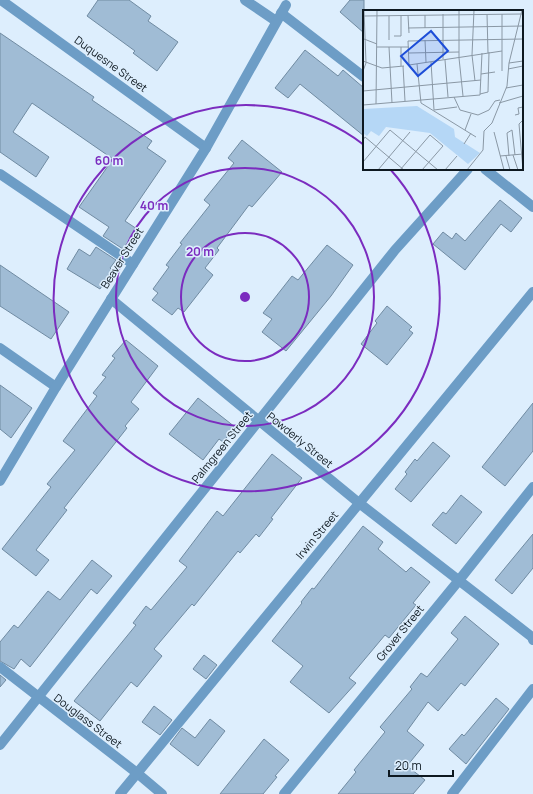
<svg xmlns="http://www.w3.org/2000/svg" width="533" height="794" font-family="Manrope,sans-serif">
  <rect width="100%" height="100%" fill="#ddeefd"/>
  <g fill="#a0bcd5" stroke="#708ba2">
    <polygon points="98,0 129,0 151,16 148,21 178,42 157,71 133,53 135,51 87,16"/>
    <polygon points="350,0 364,0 364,33 340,12"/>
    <polygon points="0,33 94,97 92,100 152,141 147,148 166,161 125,221 137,229 123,249 103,236 109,227 79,207 113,159 32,103 13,132 49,157 36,177 0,152"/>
    <polygon points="305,50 338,76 343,70 364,88 364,136 300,84 288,98 275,88"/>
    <polygon points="242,140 282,172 252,207 249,205 217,248 219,250 205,268 213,275 184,312 178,308 172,315 152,300 158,293 153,289 169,267 166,265 182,244 180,243 210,205 204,200 234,163 228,158"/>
    <polygon points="500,200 522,218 511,232 501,224 465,270 433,244 443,232 452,239 456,233 465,241"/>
    <polygon points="327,245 353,265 331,296 286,351 262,332 272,319 263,313 292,276 298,280"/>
    <polygon points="96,247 116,260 110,268 112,270 100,289 67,269 79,249 90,256"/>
    <polygon points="0,265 69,312 51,339 0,306"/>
    <polygon points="387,306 412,327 409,330 413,333 387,365 361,344 377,323 375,321"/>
    <polygon points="126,340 158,366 131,402 139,409 125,426 127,428 64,508 67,510 36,550 49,560 36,576 2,549 51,487 47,484 75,450 63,441 97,396 93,393 106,377 102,375 115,358 112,356"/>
    <polygon points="0,385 32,408 11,438 0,429"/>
    <polygon points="198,398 235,427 223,442 219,439 203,460 169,434"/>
    <polygon points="533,403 533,451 505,486 482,467"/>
    <polygon points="433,442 450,456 411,502 395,489 407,474 405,472 415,459 417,461"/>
    <polygon points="272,454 302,478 271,518 273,519 259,537 256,534 240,553 238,551 194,606 192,604 154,649 162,656 137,687 131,682 100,721 74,701 136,625 133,623 146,606 151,610 187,567 179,561 217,511 223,516"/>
    <polygon points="461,495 482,512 456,544 432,525 443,512 446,514"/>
    <polygon points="363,526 383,542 378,549 406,572 411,567 430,582 413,603 416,605 389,638 385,635 349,678 356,683 329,713 290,682 303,666 272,641 302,603 301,602 312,588 314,589"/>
    <polygon points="533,534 533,568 512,594 495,580"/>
    <polygon points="92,560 112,576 97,594 91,589 30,667 21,659 14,669 0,661 0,642 14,625 18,628 48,591 60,600"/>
    <polygon points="465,616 499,644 465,686 461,683 438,711 428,702 407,731 424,745 407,766 425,780 413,794 338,794 356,772 354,770 385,732 380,727 412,689 410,687 421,673 427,677 458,639 451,633"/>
    <polygon points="204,655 217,665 206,679 193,669"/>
    <polygon points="0,675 6,680 0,687"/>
    <polygon points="496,698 509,709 466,764 449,749 462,734 464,736"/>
    <polygon points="154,706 172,720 160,735 142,722"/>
    <polygon points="210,719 225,731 198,766 170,744 182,728 195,738"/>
    <polygon points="264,739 289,760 275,776 277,777 263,794 220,794"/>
  </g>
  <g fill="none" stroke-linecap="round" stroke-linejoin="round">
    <g stroke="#6d9dc6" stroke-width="10">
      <polyline points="1,0 206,148"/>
      <polyline points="245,0 276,21"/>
      <polyline points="281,13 364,77"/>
      <polyline points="485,169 533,207"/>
      <polyline points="0,174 133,264"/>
      <polyline points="111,299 359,503 532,637 533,640"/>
      <polyline points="0,348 56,387"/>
      <polyline points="0,481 56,387 206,148 286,5"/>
      <polyline points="0,667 137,773 162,794"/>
      <polyline points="0,745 395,250 468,169"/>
      <polyline points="120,794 533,292"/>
      <polyline points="284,794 460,579 533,487"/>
      <polyline points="452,794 533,689"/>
    </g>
  </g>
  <g fill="none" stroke="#7b2cbf" stroke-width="2">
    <circle cx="245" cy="297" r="64"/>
    <circle cx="245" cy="297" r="129"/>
    <path d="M390 169A193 193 0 1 1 364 145"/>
  </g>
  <g text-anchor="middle" stroke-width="3" stroke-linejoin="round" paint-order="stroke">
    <g font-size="11" fill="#0d1820" stroke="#ddeefd">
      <text transform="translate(111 64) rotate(36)" y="4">Duquesne Street</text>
      <text transform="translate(122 258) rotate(-58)" y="4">Beaver Street</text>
      <text transform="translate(300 440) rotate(39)" y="4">Powderly Street</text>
      <text transform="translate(222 447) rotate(-51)" y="4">Palmgreen Street</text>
      <text transform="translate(317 535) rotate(-50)" y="4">Irwin Street</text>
      <text transform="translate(400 633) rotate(-51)" y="4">Grover Street</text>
      <text transform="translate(88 721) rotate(37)" y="4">Douglass Street</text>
    </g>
  </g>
  <g transform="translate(363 10)">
    <rect width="160" height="160" fill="#ddeefd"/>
    <path d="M54 96 91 119 92 127 117 143 105 154 67 123 23 117 16 126 8 121 4 126 0 123V99Z" fill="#b5d7f6"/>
    <path fill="none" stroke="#8a98a5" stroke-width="1" d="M96 0V48L100 86M111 0 109 45 112 71M80 4V49M124 4 125 43M45 5 46 23M62 5V18M1 6 159 4M45 18 160 16M31 26H38V5M1 29 14 34M26 30V6M62 30 63 52M14 37H46M26 37 29 93M38 37V56M46 43 96 42M82 50 85 87M0 51 19 58 41 56M68 52 71 100M146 53 160 51M54 54 58 93 113 127M46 55 45 31 160 29M46 55 139 41M40 56 42 91M145 59 160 56M0 61 3 53 1 0M139 61V4M118 64 132 62M143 78 160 75M0 81 118 70M117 84 125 82 126 42M91 87 97 100 115 105 126 100 132 91 137 90M136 93 160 86M13 94 14 0M0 95 117 85 119 43M71 100 94 97M152 105 156 104 155 98 160 97M102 120 108 104M131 122 141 160M0 130 2 127 41 160M101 134 108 123M150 145 155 160M137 146 160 144M143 146 147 160M146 146 144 123 149 120 152 145M0 152 27 120 75 160M15 160 47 122M37 160 67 125 80 136 59 160M82 160 94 146M104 160 120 140 121 121 129 113 144 76 146 53 159 0M160 160 156 114 160 110"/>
    <path fill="#1d4ed8" fill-opacity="0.15" stroke="#1d4ed8" stroke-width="2" d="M68 21 85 41 55 66 38 46Z"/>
    <rect width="160" height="160" fill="none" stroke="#0d1820" stroke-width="2"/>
  </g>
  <circle cx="245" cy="297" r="6" fill="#7b2cbf" stroke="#ddeefd" stroke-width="2"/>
  <g font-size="12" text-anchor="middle" font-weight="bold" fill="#7b2cbf" stroke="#ddeefd" stroke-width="3" stroke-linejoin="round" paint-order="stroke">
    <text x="109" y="165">60 m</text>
    <text x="154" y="210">40 m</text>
    <text x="200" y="256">20 m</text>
  </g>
  <path d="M389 770v6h64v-6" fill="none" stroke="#0d1820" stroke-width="2"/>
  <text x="395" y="770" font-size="12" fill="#0d1820" stroke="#ddeefd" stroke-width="3" paint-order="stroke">20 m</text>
</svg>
